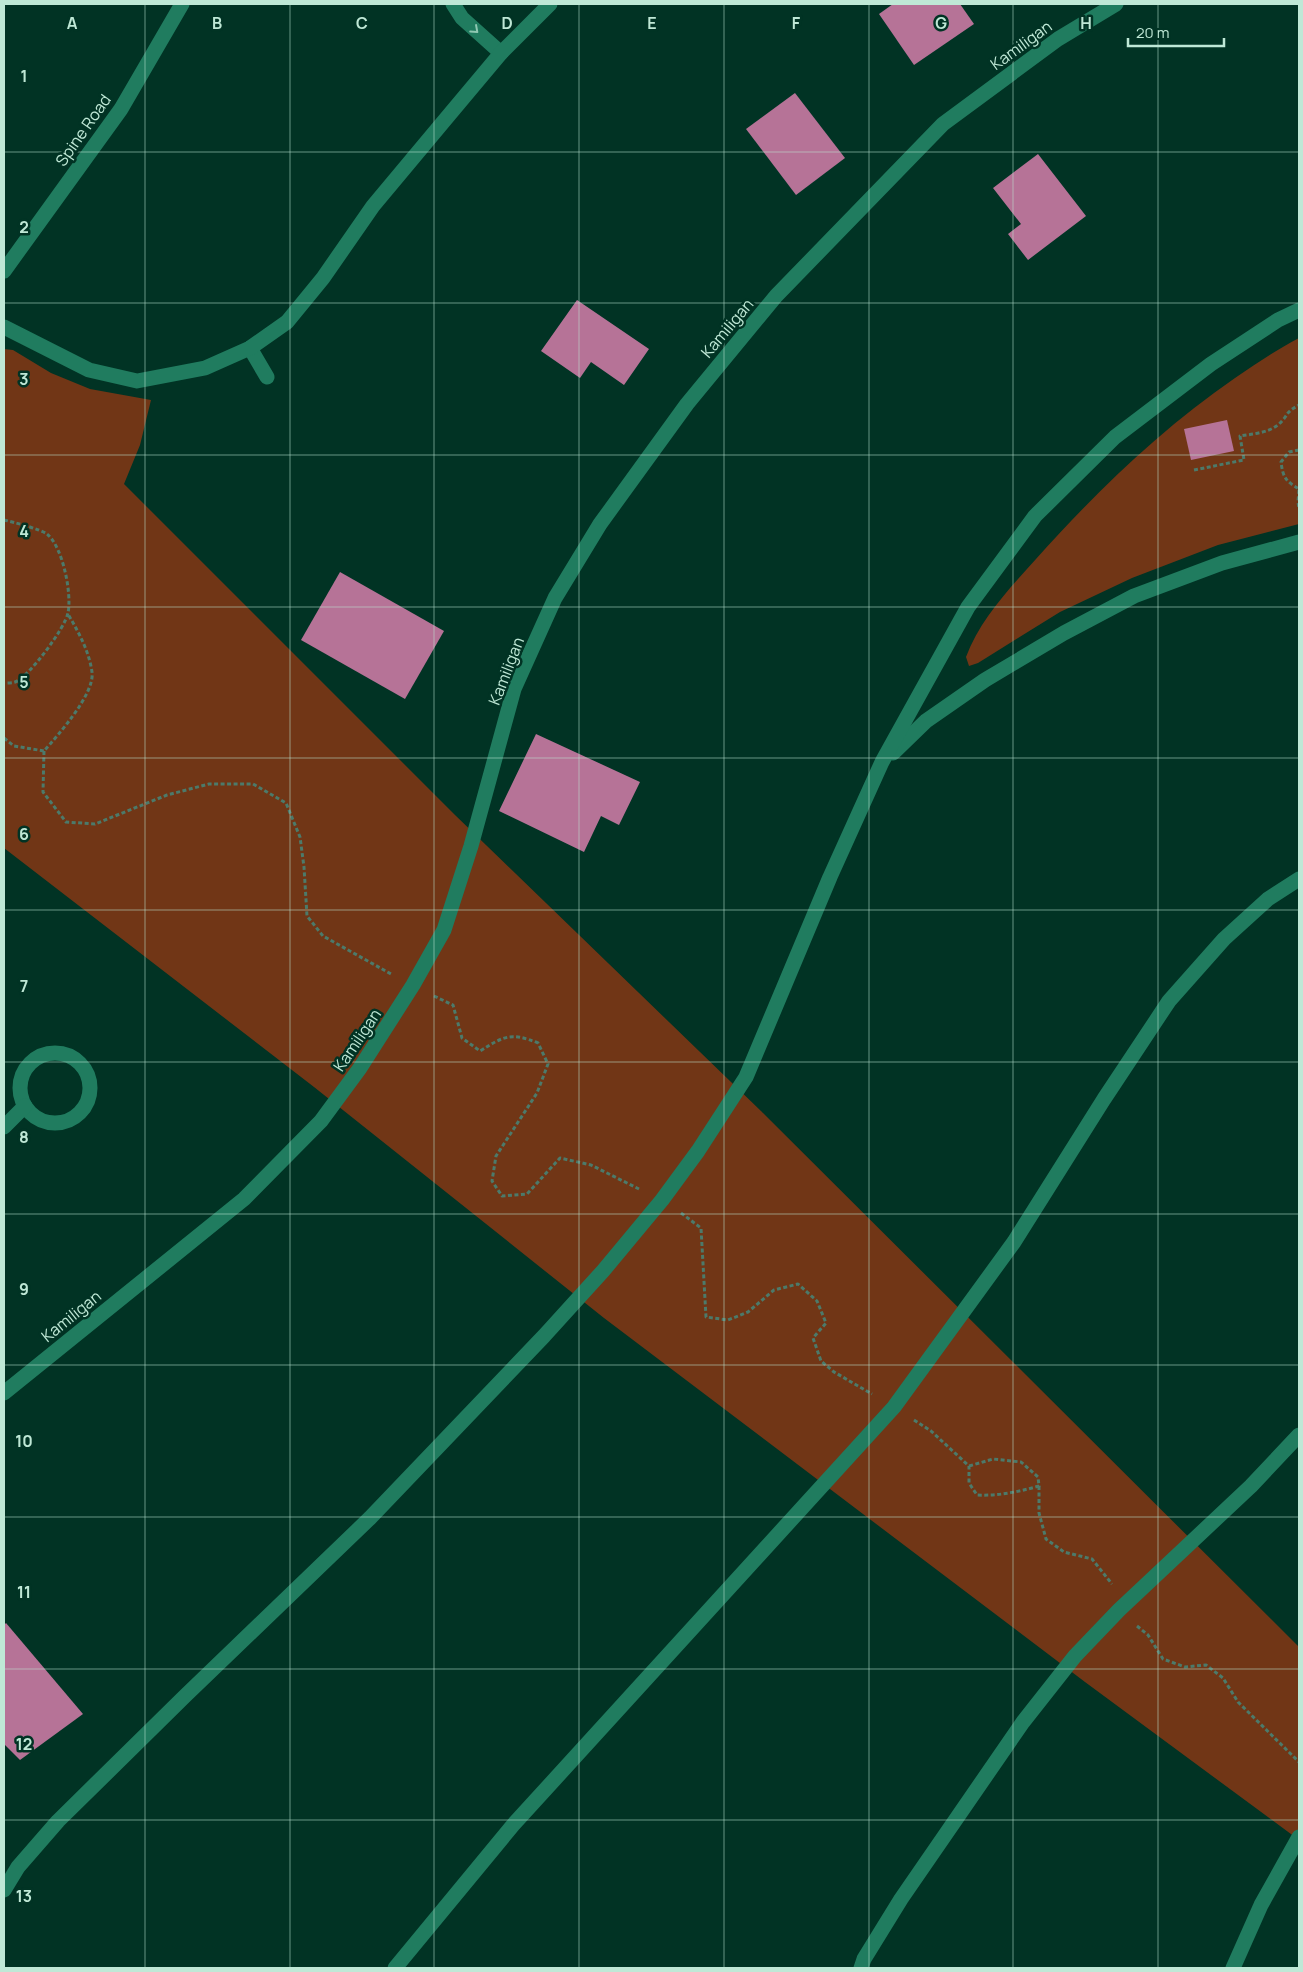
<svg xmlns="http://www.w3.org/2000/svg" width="1303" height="1972" font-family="Manrope,sans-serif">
  <rect width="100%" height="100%" fill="#013324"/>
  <g fill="#713616">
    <path d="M1299 338V524L1218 545 1132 578 1060 612 978 663 969 666 966 657C980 619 1010 588 1036 559 1096 492 1161 429 1235 378 1256 364 1276 350 1299 338Z"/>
    <polygon points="4,349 13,350 51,373 90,389 151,400 140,445 124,484 455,815 761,1111 1299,1647 1299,1840 1085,1682 604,1318 314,1087 4,848"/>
  </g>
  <g fill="#b67397">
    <polygon points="893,4 960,4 974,24 914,65 879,14"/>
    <polygon points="795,93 845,158 796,195 746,129"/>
    <polygon points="1038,154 1086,216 1028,260 1008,234 1021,224 993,188"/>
    <polygon points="577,300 649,349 624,385 591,362 580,378 541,351"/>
    <polygon points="1227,420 1234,451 1191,460 1184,429"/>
    <polygon points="340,572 444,631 405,699 301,640"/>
    <polygon points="536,734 640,782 619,825 601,816 584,852 499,811"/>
    <polygon points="6,1623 83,1714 20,1760 4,1744 4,1625"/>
  </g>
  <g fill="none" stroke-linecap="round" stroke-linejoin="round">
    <g stroke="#4c7a6a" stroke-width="3" stroke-dasharray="4 2.5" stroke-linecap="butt">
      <path d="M1299 450 1289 452 1281 462C1283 478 1286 481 1299 489"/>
      <path d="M1194 470 1244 460 1240 436C1252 434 1269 433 1279 424 1289 415 1284 413 1299 405"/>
      <polyline points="1299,490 1298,502 1299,509"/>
      <path d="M4 520C13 522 40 529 47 534 63 547 72 594 68 613 65 628 29 677 15 682 12 683 7 683 4 683"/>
      <path d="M4 738 14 746 44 751C58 735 95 694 92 672 89 651 79 633 68 614"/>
      <polyline points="44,751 43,792 66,822 95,824 167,795 209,784 253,784 286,803 300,837 304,867 307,916 323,936 391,974"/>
      <path d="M434 996 453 1005 462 1038 480 1051C504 1036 511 1032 538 1043L548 1064 537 1093 496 1156 492 1181 502 1196 527 1194 560 1158 591 1165 639 1189"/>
      <polyline points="681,1213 701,1228 706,1317 728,1320 748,1312 774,1290 798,1284 817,1301 826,1323 813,1338 821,1361 834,1372 872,1394"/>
      <path d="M914 1420 931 1431 969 1466V1483L977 1495C999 1496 1018 1492 1039 1486L1038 1477 1021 1462 993 1459 969 1466"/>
      <polyline points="1039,1486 1039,1513 1046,1539 1064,1552 1092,1559 1112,1584"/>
      <polyline points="1137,1626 1148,1635 1163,1659 1185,1667 1206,1665 1223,1678 1238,1702 1299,1762"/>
    </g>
    <g stroke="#207c5f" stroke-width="15">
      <polyline points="453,4 462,18 501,53"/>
      <polyline points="250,348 267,377"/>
      <circle cx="55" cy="1088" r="35"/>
      <polyline points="4,1127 25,1106"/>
    </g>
    <g stroke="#207c5f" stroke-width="15">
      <polyline points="4,271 121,109 182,4"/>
      <polyline points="4,327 89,370 137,381 205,368 250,348 287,322 323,278 373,206 444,121 501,53 550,4"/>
      <polyline points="893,753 926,721 985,680 1064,633 1134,596 1222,563 1299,542"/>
      <polyline points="4,1393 244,1199 321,1121 360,1068 413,985 444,930 471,846 514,689 555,598 600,524 687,404 776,296 943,124 1058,39 1116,4"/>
      <polyline points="4,1890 18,1867 58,1821 185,1696 370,1518 544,1336 603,1271 662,1200 698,1151 746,1077 830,877 882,762 968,607 1035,516 1115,437 1211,364 1278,320 1299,310"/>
      <polyline points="395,1968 513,1825 894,1407 1014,1242 1104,1099 1169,1001 1224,939 1268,899 1299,879"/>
      <polyline points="861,1968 864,1959 901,1899 1023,1722 1075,1656 1119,1610 1251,1486 1299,1435"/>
      <polyline points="1233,1968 1261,1905 1299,1837"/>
    </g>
  </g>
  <defs><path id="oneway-chevron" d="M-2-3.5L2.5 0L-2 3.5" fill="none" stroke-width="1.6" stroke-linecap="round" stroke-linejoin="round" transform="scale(1.25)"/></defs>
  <use stroke="#8fc8b2" href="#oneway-chevron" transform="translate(475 30) rotate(42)"/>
  <path fill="none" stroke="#bfe8d6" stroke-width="1" stroke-opacity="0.55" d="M145 4V1968M290 4V1968M434 4V1968M579 4V1968M724 4V1968M869 4V1968M1013 4V1968M1158 4V1968M4 152H1299M4 303H1299M4 455H1299M4 607H1299M4 758H1299M4 910H1299M4 1062H1299M4 1214H1299M4 1365H1299M4 1517H1299M4 1669H1299M4 1820H1299"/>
  <g text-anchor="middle" stroke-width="5" stroke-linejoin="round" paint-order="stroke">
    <g font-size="16" fill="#bfe8d6" stroke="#013324">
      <text transform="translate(1021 45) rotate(-36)" y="6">Kamiligan</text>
      <text transform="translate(83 130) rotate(-55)" y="6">Spine Road</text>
      <text transform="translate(727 328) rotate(-50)" y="6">Kamiligan</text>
      <text transform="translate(506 671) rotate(-69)" y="6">Kamiligan</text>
      <text transform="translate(357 1040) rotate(-56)" y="6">Kamiligan</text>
      <text transform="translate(71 1316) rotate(-39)" y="6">Kamiligan</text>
    </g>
  </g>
  <g font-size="16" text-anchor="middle" font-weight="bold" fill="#bfe8d6" stroke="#013324" stroke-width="5" stroke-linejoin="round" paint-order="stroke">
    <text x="72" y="29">A</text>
    <text x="217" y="29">B</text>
    <text x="362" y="29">C</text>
    <text x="507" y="29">D</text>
    <text x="652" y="29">E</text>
    <text x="796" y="29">F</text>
    <text x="941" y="29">G</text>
    <text x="1086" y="29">H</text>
    <text x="24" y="82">1</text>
    <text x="24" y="233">2</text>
    <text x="24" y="385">3</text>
    <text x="24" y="537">4</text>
    <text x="24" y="688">5</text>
    <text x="24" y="840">6</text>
    <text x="24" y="992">7</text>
    <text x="24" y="1143">8</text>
    <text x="24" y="1295">9</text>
    <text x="24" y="1447">10</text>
    <text x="24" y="1598">11</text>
    <text x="24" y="1750">12</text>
    <text x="24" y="1902">13</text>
  </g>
  <rect width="1303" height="1972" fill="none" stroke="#bfe8d6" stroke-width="10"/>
  <path d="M1128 38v8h96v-8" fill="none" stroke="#bfe8d6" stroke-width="2.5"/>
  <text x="1136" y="38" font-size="15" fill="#bfe8d6" stroke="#013324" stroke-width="4" paint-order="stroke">20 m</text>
</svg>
